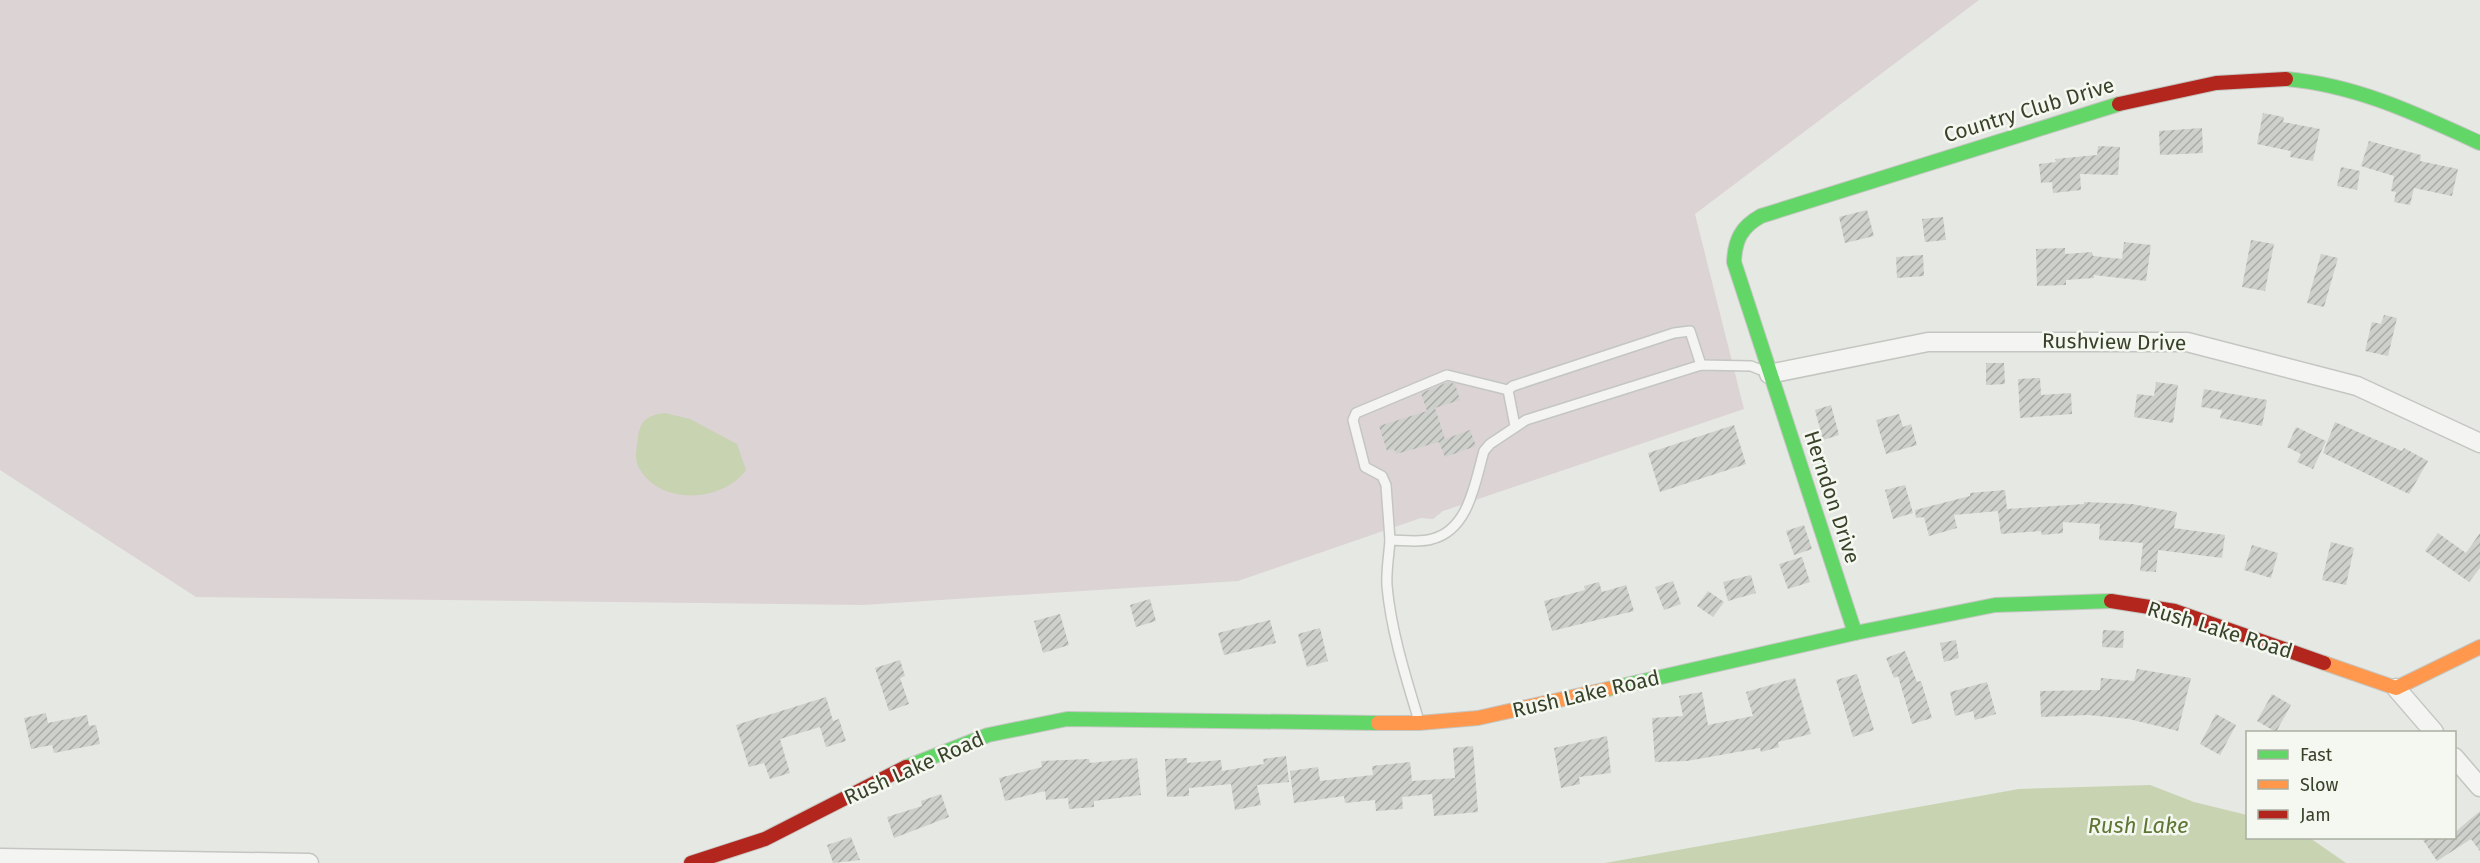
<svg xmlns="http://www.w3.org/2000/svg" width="2480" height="863" font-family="'Fira Sans',sans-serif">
  <defs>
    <pattern id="building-hatch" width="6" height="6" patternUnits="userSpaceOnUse" patternTransform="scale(1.5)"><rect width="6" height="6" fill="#ced0cb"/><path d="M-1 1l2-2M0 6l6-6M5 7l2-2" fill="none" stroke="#a8aaa5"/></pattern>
  </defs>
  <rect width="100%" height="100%" fill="#e6e8e3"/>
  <polygon fill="#dcd3d5" points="0,0 1979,0 1695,214 1744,409 1443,511 1433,519 1421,518 1238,581 863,605 196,597 0,470"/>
  <g fill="#c8d3b1">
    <path d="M665 413 690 419 737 444 746 470C722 503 658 506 638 466 634 457 637 447 638 438 640 420 648 415 665 413Z"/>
    <polygon points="2150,785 2194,802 2247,815 2248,838 2310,838 2346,863 1605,863 2019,789"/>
  </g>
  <g fill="url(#building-hatch)">
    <polygon points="2263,113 2284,117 2283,122 2320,129 2313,161 2290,157 2291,151 2257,144"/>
    <polygon points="2202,128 2203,153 2160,155 2159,131"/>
    <polygon points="2369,141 2421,155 2420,161 2458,169 2452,196 2414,188 2410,205 2394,202 2396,192 2391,191 2394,176 2361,166"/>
    <polygon points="2098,146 2120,147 2118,175 2080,174 2081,190 2053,193 2052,182 2041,183 2039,164 2056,162 2055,159 2097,155"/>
    <polygon points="2341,167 2360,171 2357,190 2337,186"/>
    <polygon points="1867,210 1874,236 1845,243 1839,217"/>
    <polygon points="1943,217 1946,240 1925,242 1922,219"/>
    <polygon points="2251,240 2274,244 2265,291 2242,287"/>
    <polygon points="2124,242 2151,245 2146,281 2094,275 2094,278 2066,280 2066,285 2037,286 2036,249 2065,248 2065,254 2092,252 2093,256 2122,259"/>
    <polygon points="2321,254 2338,258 2324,307 2307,303"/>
    <polygon points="1923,255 1924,276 1897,278 1896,257"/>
    <polygon points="2384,315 2397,318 2388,356 2365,351 2372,322 2381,324"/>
    <polygon points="1986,363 2004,363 2005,384 1986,385"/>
    <polygon points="2040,378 2041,395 2071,393 2072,414 2020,418 2018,379"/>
    <polygon points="1448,382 1455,384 1460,400 1435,408 1445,439 1470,430 1476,446 1445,457 1439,442 1396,454 1394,449 1387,451 1379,426 1427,411 1421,393"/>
    <polygon points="2156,382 2178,385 2173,423 2134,417 2137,394 2154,396"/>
    <polygon points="2204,389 2267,400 2262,426 2220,418 2222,410 2201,407"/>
    <polygon points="1831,405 1839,435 1823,440 1815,410"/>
    <polygon points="1899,414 1903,427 1911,424 1917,445 1886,454 1876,420"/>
    <polygon points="2335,422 2402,451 2404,448 2428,461 2409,494 2323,453"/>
    <polygon points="1734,425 1746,464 1660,492 1648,453"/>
    <polygon points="2296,427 2326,441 2313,469 2297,462 2301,454 2287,447"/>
    <polygon points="1905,485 1913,513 1893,519 1885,490"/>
    <polygon points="2005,490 2007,509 2084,504 2084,502 2132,504 2177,512 2174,528 2225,535 2222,558 2158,550 2156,572 2140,571 2143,543 2099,540 2100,524 2063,522 2063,533 2042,535 2041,531 2001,534 1998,511 1954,515 1957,528 1929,536 1924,517 1916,518 1915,510 1970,496 1970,493"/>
    <polygon points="1804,525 1812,549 1794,555 1786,531"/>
    <polygon points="2438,533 2466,553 2480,533 2480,568 2469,582 2425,551"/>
    <polygon points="2331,542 2354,548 2346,585 2322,580"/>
    <polygon points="2252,545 2278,553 2271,578 2244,570"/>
    <polygon points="1802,557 1810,582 1788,589 1779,564"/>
    <polygon points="1751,575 1756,593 1728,601 1723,582"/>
    <polygon points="1673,581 1681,604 1664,610 1655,587"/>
    <polygon points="1599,582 1602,592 1626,585 1634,611 1552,631 1544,601 1585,590 1584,586"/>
    <polygon points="1708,591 1724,602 1713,617 1697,606"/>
    <polygon points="1150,599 1156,621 1136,627 1130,605"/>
    <polygon points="1060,614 1069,645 1043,653 1034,621"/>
    <polygon points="1270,620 1276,643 1224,655 1218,633"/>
    <polygon points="1320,628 1328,661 1307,667 1298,634"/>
    <polygon points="2103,630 2124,631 2123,648 2102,647"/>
    <polygon points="1956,640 1959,658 1944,662 1940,643"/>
    <polygon points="1905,651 1917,682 1921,681 1932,718 1912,724 1898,676 1894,678 1886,658"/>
    <polygon points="900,660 905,676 900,678 909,704 889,711 875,668"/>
    <polygon points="2137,669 2191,678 2178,731 2129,719 2088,715 2041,717 2040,691 2100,690 2101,678 2134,681"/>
    <polygon points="1857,674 1874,730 1853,737 1836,680"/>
    <polygon points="1795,678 1811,734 1778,742 1779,747 1761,752 1760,748 1687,761 1655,762 1652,718 1683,716 1679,696 1702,692 1708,725 1753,716 1746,692"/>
    <polygon points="1987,682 1996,714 1975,720 1973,711 1955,716 1950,692"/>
    <polygon points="2272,694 2291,705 2276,732 2257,721"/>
    <polygon points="826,697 833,721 839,719 846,741 826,747 820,727 780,739 790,773 770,779 764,763 749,767 736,725"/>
    <polygon points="46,713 48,723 87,715 89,726 96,725 100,744 54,753 52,745 31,749 24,718"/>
    <polygon points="2216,714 2236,725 2220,755 2200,744"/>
    <polygon points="1607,736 1611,773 1579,777 1580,784 1561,788 1554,748"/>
    <polygon points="1473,746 1478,812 1434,816 1432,794 1402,797 1403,809 1376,811 1375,800 1345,803 1344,796 1294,803 1290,771 1318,767 1320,781 1373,775 1372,766 1410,762 1412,781 1455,778 1453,748"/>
    <polygon points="1286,756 1289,782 1257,785 1261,805 1235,810 1231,784 1189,788 1189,796 1167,797 1165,759 1187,758 1187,763 1221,760 1222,771 1264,764 1263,759"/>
    <polygon points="1137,758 1141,795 1094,801 1094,807 1069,809 1068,798 1046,800 1045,791 1005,801 999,778 1042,767 1041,761 1089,759 1090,763"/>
    <polygon points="941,794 949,817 894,838 887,817 922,806 921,801"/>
    <polygon points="2480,811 2480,851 2471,839 2437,861 2421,837 2454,837 2454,833"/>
    <polygon points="851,837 860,860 833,863 827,845"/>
  </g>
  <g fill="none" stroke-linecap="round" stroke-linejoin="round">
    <g stroke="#c4c6c1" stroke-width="12">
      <g id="lane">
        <polyline points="1515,426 1508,390 1513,386 1674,333 1690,331 1701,365"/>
        <polyline points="1390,540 1386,485 1382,476 1365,467 1353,420 1356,413 1447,375 1508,390"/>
        <path d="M1419 721C1406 678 1391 631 1387 586 1386 571 1389 555 1390 540 1403 540 1420 543 1432 539 1469 530 1475 482 1484 451L1490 444 1526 420 1701 365 1751 366 1766 372"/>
      </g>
    </g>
    <g stroke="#c4c6c1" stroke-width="21">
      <g id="street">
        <polyline points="1769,374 1928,342 2187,342 2357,386 2480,443"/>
        <polyline points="2396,688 2434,732"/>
        <polyline points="2454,757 2480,787"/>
        <polyline points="0,858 309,863"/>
      </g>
    </g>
    <g stroke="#c4c6c1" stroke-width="16">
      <g id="fast">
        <path d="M2286 79C2356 85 2417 114 2480 143"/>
        <path d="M1855 633 1734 262C1735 240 1741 227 1761 216L2119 104"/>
        <polyline points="1608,689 1855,633 1995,605 2111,601"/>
        <polyline points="906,767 988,735 1067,719 1378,723"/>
      </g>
    </g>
    <g stroke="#c4c6c1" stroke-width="16">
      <g id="slow">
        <polyline points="2324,663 2396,688 2480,647"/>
        <polyline points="1378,723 1419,723 1478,718 1608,689"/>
      </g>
    </g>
    <g stroke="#c4c6c1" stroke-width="16">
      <g id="jam">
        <polyline points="2119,104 2216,83 2286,79"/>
        <polyline points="2111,601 2175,611 2324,663"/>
        <polyline points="691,863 765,839 906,767"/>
      </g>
    </g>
    <use href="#lane" stroke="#f4f5f2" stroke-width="9"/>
    <use href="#street" stroke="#f4f5f2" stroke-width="18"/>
    <use href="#fast" stroke="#63d668" stroke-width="14"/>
    <use href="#slow" stroke="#ff974d" stroke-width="14"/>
    <use href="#jam" stroke="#b3261e" stroke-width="14"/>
  </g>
  <g text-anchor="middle" stroke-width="5" stroke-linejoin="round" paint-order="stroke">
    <g font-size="21" fill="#374229" stroke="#f5f7f1">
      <text transform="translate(2029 110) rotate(-17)" y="7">Country Club Drive</text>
      <text transform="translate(2114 342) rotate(1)" y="7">Rushview Drive</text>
      <text transform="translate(1832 497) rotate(72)" y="7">Herndon Drive</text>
      <text transform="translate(2220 630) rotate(17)" y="7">Rush Lake Road</text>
      <text transform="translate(1586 694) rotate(-13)" y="7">Rush Lake Road</text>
      <text transform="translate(914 768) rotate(-24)" y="7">Rush Lake Road</text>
    </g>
    <g font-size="22" font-style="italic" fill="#5e7633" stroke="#f5f7f1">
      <text x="2138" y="833">Rush Lake</text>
    </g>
  </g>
  <rect x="2246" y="731" width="210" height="108" fill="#f5f7f1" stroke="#a9afa1" stroke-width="1.5"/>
  <rect x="2258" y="750" width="30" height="9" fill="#63d668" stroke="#a9afa1" stroke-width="1.5"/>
  <text x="2300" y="761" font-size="18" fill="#374229">Fast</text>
  <rect x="2258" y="780" width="30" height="9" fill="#ff974d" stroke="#a9afa1" stroke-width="1.5"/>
  <text x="2300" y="791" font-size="18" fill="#374229">Slow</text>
  <rect x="2258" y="810" width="30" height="9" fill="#b3261e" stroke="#a9afa1" stroke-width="1.5"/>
  <text x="2300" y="821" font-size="18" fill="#374229">Jam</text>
</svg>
